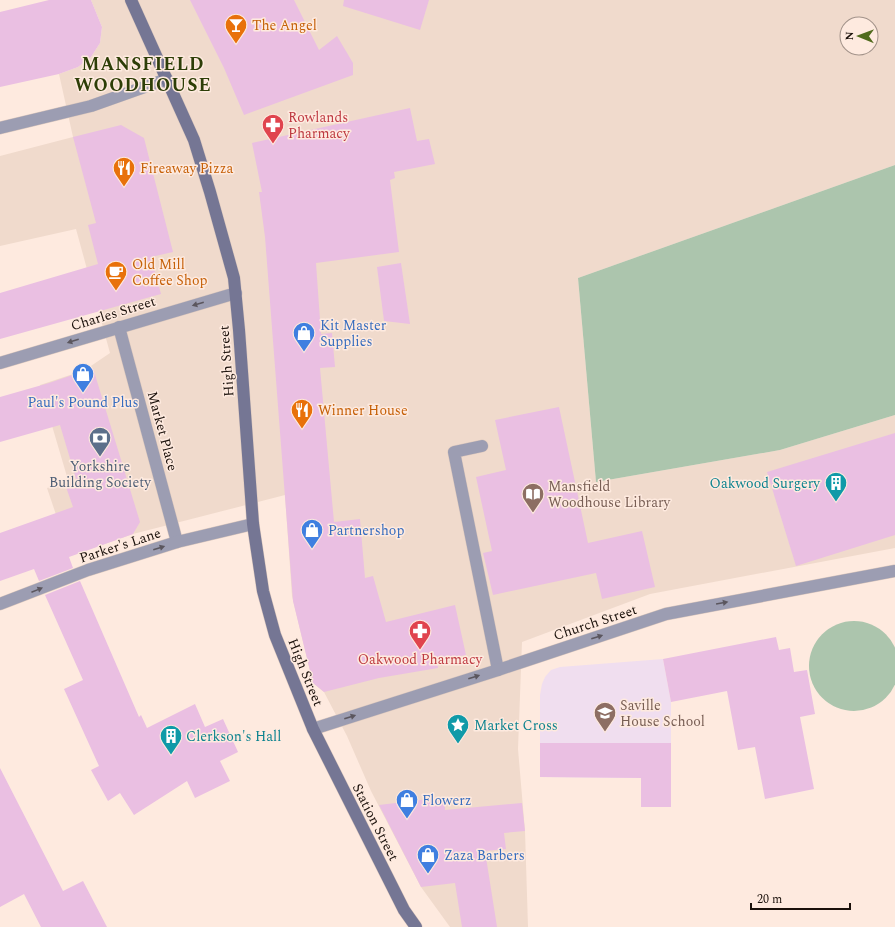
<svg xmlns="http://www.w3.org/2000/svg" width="895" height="927" font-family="Spectral,serif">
  <rect width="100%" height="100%" fill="#feeadf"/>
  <path fill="#f0dacc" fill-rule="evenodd" d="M91 0H895V165L578 278 596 482 780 450 895 415V548L650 594 522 642 518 749 525 831 528 927H450L421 887 371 791 347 736 324 692 313 683 292 596 285 495 133 534 70 556 47 488 68 480 40 385 85 370 110 353 76 229 0 246V156L73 137 59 74 78 67 91 57 100 43 102 27ZM847 24H871V48H847Z"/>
  <polygon fill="#f0deef" points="663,659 671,702 671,807 641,807 641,778 540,777 540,695 542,684 545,677 551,670 560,667"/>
  <g fill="#acc5ad">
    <polygon points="895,165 895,415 780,450 596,482 578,278"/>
    <circle cx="854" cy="666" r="45"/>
  </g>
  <g fill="#eabfe2">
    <polygon points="49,0 91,0 102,27 100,43 91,57 78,67 59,74 0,87 0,12"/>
    <polygon points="190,0 294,0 319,50 337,36 353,63 353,75 244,115 224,68"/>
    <polygon points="344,0 429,0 420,30 343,6"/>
    <polygon points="410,108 417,141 429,139 435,164 394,172 395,178 390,180 399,252 316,263 321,334 332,333 335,367 320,368 334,522 360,519 365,578 373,576 386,622 455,605 466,655 437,660 438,668 379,678 324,692 313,683 293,601 265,237 259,192 262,192 252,143"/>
    <polygon points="121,125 144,138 173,252 151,257 161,294 0,339 0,293 98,264 88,225 96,223 73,137"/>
    <polygon points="401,263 410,324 384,321 377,267"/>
    <polygon points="93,368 140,522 133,534 69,557 73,568 39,581 34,569 0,581 0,533 73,507 66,487 77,482 60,425 0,442 0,397 49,383"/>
    <polygon points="559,407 588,543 642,531 655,587 602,599 596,573 493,595 483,553 492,551 476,477 506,470 495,420"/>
    <polygon points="895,433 895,535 796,566 767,472"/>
    <polygon points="80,581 139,717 141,715 147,728 195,704 205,727 223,719 238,752 220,761 230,781 195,798 187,781 134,815 120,793 108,801 91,770 99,766 64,689 83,680 45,595"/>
    <polygon points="776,637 779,650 790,648 794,672 807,670 815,714 800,717 814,789 765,799 755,747 738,750 727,691 671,702 663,659"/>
    <polygon points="540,743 671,743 671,807 641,807 641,778 540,777"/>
    <polygon points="0,768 63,891 83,881 107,927 41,927 24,894 0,907"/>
    <polygon points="445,797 445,810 522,803 525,831 504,833 506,849 485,851 497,927 462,927 455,883 421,887 379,805"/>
  </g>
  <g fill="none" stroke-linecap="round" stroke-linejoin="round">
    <g stroke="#dac7bd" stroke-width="13">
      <polyline id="lane" points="482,446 454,452 498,670"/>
    </g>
    <g stroke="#dac7bd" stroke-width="13">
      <g id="street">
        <polyline points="0,128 91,106 167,79"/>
        <polyline points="119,327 177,542"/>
        <polyline points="0,363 236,293"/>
        <polyline points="0,604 88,570 177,542 253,524"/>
        <polyline points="313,729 498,670 666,614 895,571"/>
      </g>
    </g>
    <g stroke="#dac7bd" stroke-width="13">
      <polyline id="secondary" points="131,0 194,140 210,192 234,278 239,330 253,524 263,591 275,635 313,729 404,910 416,927"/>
    </g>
    <use href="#lane" stroke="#9c9db2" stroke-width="12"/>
    <use href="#street" stroke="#9c9db2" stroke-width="12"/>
    <use href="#secondary" stroke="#757694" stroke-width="12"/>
  </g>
  <defs><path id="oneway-solid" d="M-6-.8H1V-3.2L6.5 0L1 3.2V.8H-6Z"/></defs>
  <g fill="#5b565e">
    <use href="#oneway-solid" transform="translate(198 304) rotate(164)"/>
    <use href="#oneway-solid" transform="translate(73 341) rotate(163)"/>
    <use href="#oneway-solid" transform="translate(159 548) rotate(-17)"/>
    <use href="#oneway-solid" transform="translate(37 590) rotate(-22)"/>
    <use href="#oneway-solid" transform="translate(722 603) rotate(-10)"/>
    <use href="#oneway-solid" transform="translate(597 637) rotate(-18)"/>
    <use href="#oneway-solid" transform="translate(474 677) rotate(-18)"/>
    <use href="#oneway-solid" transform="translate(350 717) rotate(-18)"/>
  </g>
  <defs>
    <g id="bar-pin" transform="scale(1.15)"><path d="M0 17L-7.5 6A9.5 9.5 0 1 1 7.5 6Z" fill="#e8710a" stroke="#feeadf"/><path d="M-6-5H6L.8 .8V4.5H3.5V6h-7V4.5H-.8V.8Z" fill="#fff"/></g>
    <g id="pharmacy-pin" transform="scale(1.15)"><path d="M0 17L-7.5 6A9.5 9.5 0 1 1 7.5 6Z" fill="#e0444e" stroke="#feeadf"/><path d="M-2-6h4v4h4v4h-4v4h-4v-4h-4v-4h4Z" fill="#fff"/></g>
    <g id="restaurant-pin" transform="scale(1.15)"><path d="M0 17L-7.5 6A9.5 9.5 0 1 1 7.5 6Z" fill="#e8710a" stroke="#feeadf"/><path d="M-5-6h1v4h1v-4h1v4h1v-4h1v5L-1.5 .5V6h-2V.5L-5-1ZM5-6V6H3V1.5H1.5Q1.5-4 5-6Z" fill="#fff"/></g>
    <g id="cafe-pin" transform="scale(1.15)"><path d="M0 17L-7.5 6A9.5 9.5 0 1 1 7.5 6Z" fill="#e8710a" stroke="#feeadf"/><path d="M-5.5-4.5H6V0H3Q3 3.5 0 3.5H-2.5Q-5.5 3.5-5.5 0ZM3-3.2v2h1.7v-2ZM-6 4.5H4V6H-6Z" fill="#fff"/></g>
    <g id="shop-pin" transform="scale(1.15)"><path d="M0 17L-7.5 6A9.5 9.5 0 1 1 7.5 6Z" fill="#3f7fe0" stroke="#feeadf"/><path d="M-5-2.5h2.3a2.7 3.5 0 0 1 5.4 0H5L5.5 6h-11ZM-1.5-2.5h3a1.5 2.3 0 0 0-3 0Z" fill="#fff"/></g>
    <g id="bank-pin" transform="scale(1.15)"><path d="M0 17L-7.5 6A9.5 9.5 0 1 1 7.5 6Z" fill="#5c6f8a" stroke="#feeadf"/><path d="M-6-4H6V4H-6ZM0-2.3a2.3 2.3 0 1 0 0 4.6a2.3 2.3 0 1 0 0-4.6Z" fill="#fff"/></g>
    <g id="building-pin" transform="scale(1.15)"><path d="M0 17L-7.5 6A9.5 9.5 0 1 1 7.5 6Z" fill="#0f9aa8" stroke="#feeadf"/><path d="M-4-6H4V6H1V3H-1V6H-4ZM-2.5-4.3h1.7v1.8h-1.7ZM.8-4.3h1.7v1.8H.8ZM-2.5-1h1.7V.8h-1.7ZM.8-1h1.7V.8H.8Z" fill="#fff"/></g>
    <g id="library-pin" transform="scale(1.15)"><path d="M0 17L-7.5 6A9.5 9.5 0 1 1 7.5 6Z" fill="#8d6e63" stroke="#feeadf"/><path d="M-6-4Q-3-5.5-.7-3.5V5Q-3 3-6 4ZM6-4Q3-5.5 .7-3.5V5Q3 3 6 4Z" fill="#fff"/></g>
    <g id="school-pin" transform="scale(1.15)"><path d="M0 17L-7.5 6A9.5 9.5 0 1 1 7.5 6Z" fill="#8d6e63" stroke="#feeadf"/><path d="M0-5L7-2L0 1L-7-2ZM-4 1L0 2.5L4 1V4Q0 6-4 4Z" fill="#fff"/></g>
    <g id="sight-pin" transform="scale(1.15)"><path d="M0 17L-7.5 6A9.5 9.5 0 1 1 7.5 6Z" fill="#0f9aa8" stroke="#feeadf"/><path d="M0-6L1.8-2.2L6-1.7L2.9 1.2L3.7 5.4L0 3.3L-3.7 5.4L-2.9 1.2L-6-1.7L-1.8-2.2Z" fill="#fff"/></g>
  </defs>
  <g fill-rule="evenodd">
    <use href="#bar-pin" x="236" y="25"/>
    <use href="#pharmacy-pin" x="273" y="125"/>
    <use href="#restaurant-pin" x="124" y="168"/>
    <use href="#cafe-pin" x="116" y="272"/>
    <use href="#shop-pin" x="304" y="333"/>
    <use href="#shop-pin" x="83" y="374"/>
    <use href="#restaurant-pin" x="302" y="410"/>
    <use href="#bank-pin" x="100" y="438"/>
    <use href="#building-pin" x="836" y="483"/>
    <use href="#library-pin" x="533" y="494"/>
    <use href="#shop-pin" x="312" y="530"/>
    <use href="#pharmacy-pin" x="420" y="631"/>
    <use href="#school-pin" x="605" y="713"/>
    <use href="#sight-pin" x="458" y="725"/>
    <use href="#building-pin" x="171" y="736"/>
    <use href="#shop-pin" x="407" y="800"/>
    <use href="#shop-pin" x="428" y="855"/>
  </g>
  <g text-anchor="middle" stroke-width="3" stroke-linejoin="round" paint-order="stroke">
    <g font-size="14" fill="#c56008" stroke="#feeadf" text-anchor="start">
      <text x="252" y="30">The Angel</text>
      <text x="140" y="173">Fireaway Pizza</text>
      <text x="132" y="269">Old Mill<tspan x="132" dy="16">Coffee Shop</tspan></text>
      <text x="318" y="415">Winner House</text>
    </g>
    <g font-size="14" fill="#be3a42" stroke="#feeadf" text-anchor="start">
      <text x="288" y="122">Rowlands<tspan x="288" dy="16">Pharmacy</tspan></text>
      <text x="420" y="664" text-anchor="middle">Oakwood Pharmacy</text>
    </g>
    <g font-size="14" fill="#1a100a" stroke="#feeadf">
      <text transform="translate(113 313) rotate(-17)" y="5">Charles Street</text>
      <text transform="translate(226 361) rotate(-94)" y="5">High Street</text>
      <text transform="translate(163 431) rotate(75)" y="5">Market Place</text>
      <text transform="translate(120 545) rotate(-18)" y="5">Parker's Lane</text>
      <text transform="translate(595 622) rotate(-18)" y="5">Church Street</text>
      <text transform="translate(306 672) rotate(68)" y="5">High Street</text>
      <text transform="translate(376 822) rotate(63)" y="5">Station Street</text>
    </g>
    <g font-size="14" fill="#366cbe" stroke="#feeadf" text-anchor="start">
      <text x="320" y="330">Kit Master<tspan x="320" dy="16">Supplies</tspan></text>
      <text x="83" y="407" text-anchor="middle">Paul's Pound Plus</text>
      <text x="328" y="535">Partnershop</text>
      <text x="422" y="805">Flowerz</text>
      <text x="444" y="860">Zaza Barbers</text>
    </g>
    <g font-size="14" fill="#4e5e75" stroke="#feeadf">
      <text x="100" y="471">Yorkshire<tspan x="100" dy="16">Building Society</tspan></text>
    </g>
    <g font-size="14" fill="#0d838f" stroke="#feeadf" text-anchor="start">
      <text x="820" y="488" text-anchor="end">Oakwood Surgery</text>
      <text x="474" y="730">Market Cross</text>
      <text x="186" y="741">Clerkson's Hall</text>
    </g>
    <g font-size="14" fill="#785e54" stroke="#feeadf" text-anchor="start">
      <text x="548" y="491">Mansfield<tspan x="548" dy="16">Woodhouse Library</tspan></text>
      <text x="620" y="710">Saville<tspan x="620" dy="16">House School</tspan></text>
    </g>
    <g font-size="18" font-weight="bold" letter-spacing="1" fill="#2d3e07" stroke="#feeadf">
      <text x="143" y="70">MANSFIELD<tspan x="143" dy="21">WOODHOUSE</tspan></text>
    </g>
  </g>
  <g transform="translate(859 36) rotate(271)"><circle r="19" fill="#feeadf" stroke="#a3938a"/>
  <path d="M0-3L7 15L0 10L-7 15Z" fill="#506a1c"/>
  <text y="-6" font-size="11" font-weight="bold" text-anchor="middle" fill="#1a100a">N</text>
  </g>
  <path d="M751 903v6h99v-6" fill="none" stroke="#1a100a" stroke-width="2"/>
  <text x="757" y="903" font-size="12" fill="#1a100a" stroke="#feeadf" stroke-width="3" paint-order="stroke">20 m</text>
</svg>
